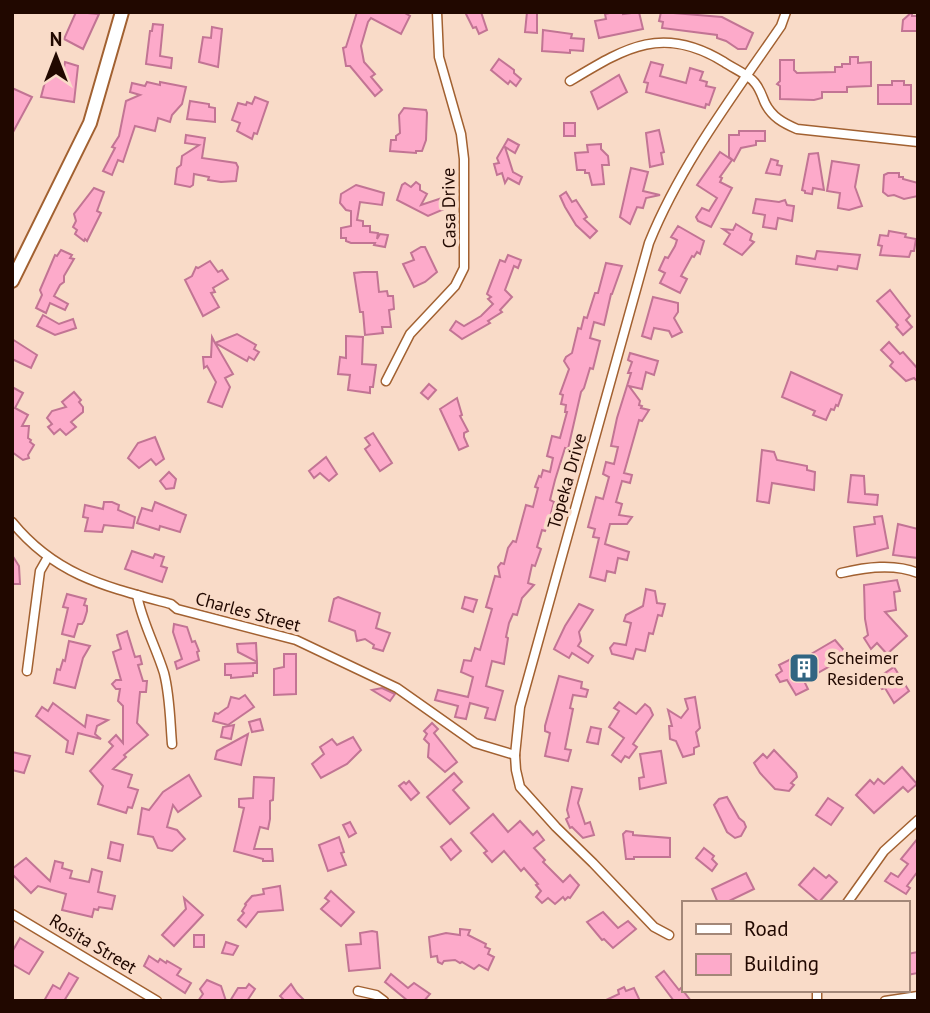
<svg xmlns="http://www.w3.org/2000/svg" width="930" height="1013" font-family="'PT Sans',sans-serif">
  <rect width="100%" height="100%" fill="#f9dbc8"/>
  <g fill="#fdaaca" stroke="#c27494" stroke-width="2">
    <polygon points="76,12 99,14 83,49 64,39"/>
    <polygon points="357,12 403,12 410,16 401,34 371,18 368,22 361,46 364,62 375,74 371,77 382,90 375,96 350,66 346,66 343,48 346,47"/>
    <polygon points="465,12 481,12 487,30 479,34 476,27 473,28"/>
    <polygon points="527,12 537,12 537,33 525,32"/>
    <polygon points="614,12 623,12 623,14 639,12 643,29 599,38 595,21 606,19 605,14"/>
    <polygon points="661,12 722,17 753,33 746,49 738,49 726,41 717,38 717,35 662,28 663,22 659,21"/>
    <polygon points="912,12 912,16 918,16 918,31 902,31 903,20"/>
    <polygon points="153,24 163,25 160,56 172,58 171,68 146,64 150,31 152,31"/>
    <polygon points="212,27 222,29 218,67 199,62 203,37 211,38"/>
    <polygon points="543,30 572,34 571,38 584,39 583,51 570,50 570,53 542,51"/>
    <polygon points="850,57 858,57 858,63 871,62 871,86 847,87 847,92 822,92 822,98 814,100 780,99 780,86 777,84 780,81 780,60 794,60 794,70 797,73 835,72 835,67 842,67 842,64 850,64"/>
    <polygon points="499,59 514,70 514,73 521,79 516,86 510,81 508,84 491,70"/>
    <polygon points="65,62 78,66 74,102 41,97 47,74 54,75 55,67 64,68"/>
    <polygon points="651,62 663,65 660,76 686,83 690,68 703,72 700,80 707,82 706,86 715,88 709,105 706,104 705,108 646,92 648,83 644,82"/>
    <polygon points="619,75 627,92 598,109 591,92"/>
    <polygon points="892,81 904,81 904,85 911,85 911,104 878,104 878,85 892,85"/>
    <polygon points="147,82 160,85 160,82 186,87 182,104 172,115 170,122 158,118 155,131 135,126 123,162 118,160 112,175 103,171 115,148 112,147 119,136 126,101 140,95 130,92 132,83 145,86"/>
    <polygon points="12,88 32,97 12,134"/>
    <polygon points="255,97 268,102 257,134 254,133 252,139 237,131 240,123 232,120 238,103 246,105 247,102 252,104"/>
    <polygon points="190,101 209,104 209,107 215,108 215,122 187,119"/>
    <polygon points="404,108 426,110 427,113 426,140 422,151 416,151 416,153 390,151 391,140 396,140 396,136 400,133 399,115"/>
    <rect x="564" y="123" width="11" height="13"/>
    <polygon points="659,130 664,152 661,153 663,164 650,167 646,133"/>
    <polygon points="739,131 765,131 765,141 756,141 756,145 741,148 734,161 729,157 729,135 739,135"/>
    <polygon points="186,135 205,138 202,158 236,163 238,167 236,181 221,182 208,180 209,177 194,174 193,185 190,187 175,184 177,168 181,165 182,156 199,145 185,143"/>
    <polygon points="508,139 519,145 515,153 505,147 513,172 522,177 519,184 508,178 505,183 502,173 497,175 494,164 499,163 497,158"/>
    <polygon points="601,144 601,149 608,156 609,165 602,165 604,184 592,185 589,173 585,173 585,170 577,170 575,153 588,152 587,145"/>
    <polygon points="720,152 732,160 720,177 722,178 720,182 732,188 711,227 698,221 696,217 702,208 709,211 717,198 697,185"/>
    <polygon points="818,153 824,190 813,188 812,194 805,193 805,191 802,190 809,154"/>
    <polygon points="771,159 778,161 777,165 782,166 780,175 766,173"/>
    <polygon points="832,161 859,165 855,187 862,206 849,210 838,208 840,193 827,191"/>
    <polygon points="631,168 648,172 643,191 660,195 646,198 643,208 637,207 630,224 620,217"/>
    <polygon points="888,173 899,173 899,177 903,177 903,179 918,183 918,196 904,199 894,195 888,196 883,192 884,175"/>
    <polygon points="416,182 420,185 420,190 427,194 421,205 445,197 449,207 428,216 397,200 402,185 405,183 411,187"/>
    <polygon points="356,185 384,193 382,205 360,202 357,220 363,221 363,226 370,226 370,232 378,233 377,239 380,234 388,235 385,247 374,245 375,243 351,243 346,241 346,238 341,238 341,228 351,226 351,211 346,210 340,203 341,194"/>
    <polygon points="94,188 104,192 97,211 101,213 87,241 85,239 84,241 75,234 77,230 73,227 76,221 74,214"/>
    <polygon points="566,192 572,202 576,200 587,217 584,219 597,231 590,238 576,225 565,207 560,196"/>
    <polygon points="756,199 779,202 785,200 787,205 794,206 792,221 778,218 776,229 763,227 765,215 753,213"/>
    <polygon points="736,224 752,234 750,240 754,242 742,255 724,244 730,234 723,229 733,230"/>
    <polygon points="678,226 704,241 700,254 697,252 694,257 692,256 681,276 687,279 680,293 660,283 665,273 659,270 665,257 668,258 675,246 677,240 671,237"/>
    <polygon points="889,231 906,234 905,237 916,239 914,251 911,251 909,257 880,255 882,246 878,245 880,235 888,236"/>
    <polygon points="421,247 425,247 437,272 425,282 414,287 403,264 414,260 411,253"/>
    <polygon points="61,250 72,255 70,258 74,259 64,276 64,282 60,285 54,296 68,304 65,310 50,303 46,313 36,308 42,295 40,290 55,255 57,256"/>
    <polygon points="817,251 860,255 857,269 838,266 837,270 796,264 797,256 815,259"/>
    <polygon points="508,255 521,260 518,268 514,266 505,290 512,297 500,310 502,312 488,321 490,323 462,339 450,330 456,321 464,326 481,316 493,304 488,299 491,297 487,294 500,260 505,262"/>
    <polygon points="210,261 218,272 222,270 228,279 213,288 215,292 211,293 219,307 203,316 185,280 192,276 196,267 198,268"/>
    <polygon points="606,263 622,266 612,294 611,294 604,325 594,322 590,338 600,341 593,369 590,368 584,388 581,392 568,449 565,448 555,480 550,500 554,502 549,521 545,531 542,530 537,547 541,549 535,566 532,565 528,583 534,585 522,598 517,615 513,614 509,623 506,637 508,638 504,664 492,661 486,686 503,691 495,720 485,718 488,708 470,703 466,719 455,717 458,706 435,700 438,690 468,697 473,677 461,672 464,660 471,661 475,648 480,650 492,609 486,607 495,576 500,577 498,567 501,563 504,564 508,548 513,541 516,542 526,505 533,507 538,488 535,487 539,476 541,477 543,470 550,472 553,458 547,456 552,436 560,438 567,412 565,412 566,405 561,404 563,395 560,394 569,369 564,361 566,357 572,353 578,328 581,329 584,317 587,318 595,293 598,293"/>
    <polygon points="363,272 377,272 379,292 387,291 388,296 393,296 394,309 389,310 391,327 382,327 383,333 365,335 363,312 360,312 354,273"/>
    <polygon points="890,290 910,316 906,320 912,327 903,335 896,327 898,325 877,301"/>
    <polygon points="653,297 678,303 678,312 674,318 682,332 672,337 669,331 654,328 651,339 642,336"/>
    <polygon points="43,315 59,324 73,319 76,328 55,335 37,326"/>
    <polygon points="237,334 256,345 254,349 259,352 254,360 249,357 247,361 215,343 233,374 225,378 230,387 222,407 208,402 216,382 207,366 204,368 203,357 211,357 212,337 215,343"/>
    <polygon points="346,336 363,337 362,364 376,365 373,387 370,387 370,393 348,390 350,375 338,374 340,357 346,358"/>
    <polygon points="12,339 37,355 31,368 12,359"/>
    <polygon points="889,342 900,354 903,352 918,369 918,382 914,378 906,381 890,366 893,362 881,350"/>
    <polygon points="630,353 658,361 654,375 646,372 642,389 629,386 640,401 639,405 642,406 641,408 649,410 642,421 639,420 624,473 632,475 630,483 622,481 616,502 622,504 619,515 632,517 627,524 610,524 605,544 629,552 627,560 618,558 615,573 607,571 605,581 590,577 599,538 593,537 595,529 588,527 596,497 603,499 609,477 603,474 606,462 614,464 618,447 611,446 617,418 631,373 628,373 632,362 628,360"/>
    <polygon points="791,372 842,395 838,406 836,405 834,410 831,409 826,420 813,415 815,411 782,397"/>
    <polygon points="429,384 436,390 428,399 421,393"/>
    <polygon points="12,387 23,393 15,408 28,415 22,426 29,426 28,438 31,440 30,442 34,445 28,455 29,458 23,460 12,452"/>
    <polygon points="74,392 81,400 79,402 83,407 83,412 71,422 76,427 66,435 60,429 54,434 48,427 52,424 47,418 52,411 66,407 62,402"/>
    <polygon points="457,398 462,415 460,416 468,431 464,433 464,437 468,446 459,450 440,409"/>
    <polygon points="373,433 392,463 380,471 365,449 370,445 365,438"/>
    <polygon points="155,437 164,459 156,465 151,459 139,468 128,458 138,443"/>
    <polygon points="762,450 774,452 777,460 807,466 807,470 815,472 814,490 772,483 769,503 757,501"/>
    <polygon points="326,457 337,474 329,481 320,473 314,478 309,471"/>
    <polygon points="169,472 176,479 174,488 166,489 160,481"/>
    <polygon points="851,475 864,476 865,494 878,495 877,505 848,502"/>
    <polygon points="104,502 112,502 119,505 118,510 135,517 133,528 104,525 102,532 85,531 88,518 83,517 85,505 103,509"/>
    <polygon points="155,502 186,515 180,532 160,526 159,530 137,523 142,508 152,511"/>
    <polygon points="882,516 888,548 857,556 854,527 875,524 874,517"/>
    <polygon points="898,524 918,529 918,558 893,555"/>
    <polygon points="132,551 153,558 155,554 164,557 161,566 167,568 162,582 125,569"/>
    <polygon points="12,555 19,566 20,584 12,584"/>
    <polygon points="897,580 900,591 894,592 896,610 885,612 907,636 887,654 877,643 871,649 864,638 868,635 865,619 864,585"/>
    <polygon points="646,589 655,591 657,603 665,604 662,616 658,615 653,634 649,633 645,651 636,649 633,659 612,654 610,648 614,643 626,645 631,623 624,621 626,615 643,606"/>
    <polygon points="67,594 86,599 84,605 87,606 87,611 84,621 82,624 78,624 74,637 62,634 68,608 63,607"/>
    <polygon points="338,597 380,613 376,628 390,633 383,651 373,648 374,645 365,639 357,641 355,631 329,621 334,599"/>
    <polygon points="465,597 477,600 473,612 462,608"/>
    <polygon points="579,604 593,610 579,632 581,641 578,646 593,656 588,663 572,653 569,658 554,649 565,626"/>
    <polygon points="174,624 187,627 192,642 195,641 199,651 197,652 199,660 177,669 175,662 182,659 173,632"/>
    <polygon points="127,631 135,657 140,656 142,664 138,665 143,681 147,681 146,692 140,692 137,723 148,735 124,755 126,757 113,769 132,775 128,787 138,790 132,808 128,807 126,813 98,804 103,786 90,771 113,746 109,742 116,735 123,743 123,706 118,701 120,689 116,689 112,684 116,680 121,680 113,652 121,649 117,635"/>
    <polygon points="835,640 847,654 836,660 837,662 804,681 808,689 796,695 787,680 780,682 776,675 782,671 779,665 791,659 794,664"/>
    <polygon points="69,641 90,646 83,658 75,688 54,683 57,669 60,670 63,660 65,661"/>
    <polygon points="256,643 257,662 238,652 237,644"/>
    <polygon points="284,654 296,654 296,694 274,695 274,669 284,667"/>
    <polygon points="257,663 257,673 253,673 253,676 231,678 231,675 225,675 225,664"/>
    <polygon points="894,667 909,691 894,703 885,688 882,689 878,684 881,681 879,677"/>
    <polygon points="559,676 582,682 581,688 588,690 586,697 573,695 570,708 573,709 565,749 571,750 568,761 545,756 550,733 545,731 545,726"/>
    <polygon points="382,688 395,694 390,701 372,690"/>
    <polygon points="245,695 254,707 228,725 213,721 215,713 218,714 228,707 231,697 239,699"/>
    <polygon points="695,697 700,728 696,732 699,746 694,748 694,754 683,757 676,741 670,739 669,726 672,726 668,710 681,718 688,709 685,699"/>
    <polygon points="619,702 636,714 645,704 650,708 653,715 635,741 633,744 637,747 629,758 625,756 621,762 612,755 624,738 609,727 619,711 614,708"/>
    <polygon points="53,703 85,727 87,715 108,720 97,726 95,734 101,739 78,733 73,754 66,752 68,741 36,716 42,707 48,711"/>
    <polygon points="260,719 263,730 252,732 249,722"/>
    <polygon points="432,723 438,729 434,733 457,762 445,772 428,757 429,744 424,739 427,734 424,731"/>
    <polygon points="234,725 231,739 221,737 223,727"/>
    <polygon points="591,727 601,729 598,744 587,742"/>
    <polygon points="248,734 241,765 215,759 217,751"/>
    <polygon points="353,737 361,750 347,764 321,778 312,764 324,754 320,747 332,739 337,745"/>
    <polygon points="774,750 796,773 797,777 791,783 794,785 789,791 775,789 760,773 754,763 763,754 767,758"/>
    <polygon points="661,751 666,783 640,789 639,778 644,777 640,754"/>
    <polygon points="12,752 30,756 24,773 12,770"/>
    <polygon points="902,767 917,784 908,792 903,787 874,813 856,795 870,780 874,784 878,779 884,784"/>
    <polygon points="454,773 462,782 453,790 469,808 450,824 427,797"/>
    <polygon points="189,775 201,796 178,812 173,805 167,827 177,830 185,839 172,851 158,848 153,837 138,834 142,808 149,810 163,792"/>
    <polygon points="254,777 274,778 273,800 270,801 270,819 268,829 260,827 254,849 272,849 273,861 263,861 263,859 234,851 244,808 239,807 239,799 253,798"/>
    <polygon points="409,781 419,793 411,800 399,786 404,782 406,784"/>
    <polygon points="572,787 582,789 578,803 585,824 590,822 594,835 583,838 572,827 570,828 566,819 569,817 567,810"/>
    <polygon points="727,797 739,818 744,822 746,827 741,836 735,838 727,832 714,805 719,799"/>
    <polygon points="828,798 843,808 831,825 816,815"/>
    <polygon points="493,814 508,832 520,821 533,835 537,831 544,840 534,848 545,860 543,862 563,882 570,875 579,885 570,898 568,897 565,900 563,897 555,904 548,898 542,903 536,897 541,891 536,885 538,884 524,868 521,871 504,851 492,862 484,853 487,851 471,833"/>
    <polygon points="350,822 356,833 349,837 343,825"/>
    <polygon points="626,831 633,832 633,835 670,838 670,857 634,857 634,859 626,859 623,834"/>
    <polygon points="339,837 344,852 341,853 346,865 328,871 319,845"/>
    <polygon points="918,838 918,871 907,886 910,888 906,894 885,881 891,873 898,877 908,864 901,859"/>
    <polygon points="451,839 461,851 451,860 441,847"/>
    <polygon points="111,842 123,845 120,861 108,858"/>
    <polygon points="704,848 714,856 712,859 717,864 712,871 696,858"/>
    <polygon points="26,858 50,881 55,861 63,863 62,868 72,871 70,878 89,882 92,869 102,872 98,892 115,896 112,909 99,907 98,910 94,909 92,917 62,910 66,894 38,886 31,893 12,874 12,869"/>
    <polygon points="814,868 826,878 829,875 837,882 819,902 799,885"/>
    <polygon points="746,873 754,889 725,903 718,903 712,889"/>
    <polygon points="280,886 283,910 258,912 246,927 238,920 244,913 242,911 246,905 245,904 252,896 264,894 263,889"/>
    <polygon points="331,891 354,912 341,926 321,909 329,901 325,898"/>
    <polygon points="184,898 203,915 174,946 162,935 186,909"/>
    <polygon points="603,912 618,928 628,921 636,929 613,948 604,939 602,940 587,922"/>
    <polygon points="460,929 470,930 468,935 486,944 485,947 490,949 488,954 494,957 488,970 479,965 474,969 462,962 460,963 455,960 444,961 442,964 438,962 437,956 431,957 429,937 446,933 460,935"/>
    <polygon points="372,931 377,932 380,968 349,971 346,945 361,944 360,933"/>
    <rect x="194" y="935" width="10" height="12"/>
    <polygon points="20,938 43,952 29,974 12,964 12,952"/>
    <polygon points="226,942 238,946 233,955 222,953"/>
    <polygon points="918,952 918,973 907,975 907,954"/>
    <polygon points="149,956 158,962 160,959 166,963 167,961 181,969 177,975 191,983 185,993 144,966"/>
    <polygon points="664,971 679,990 681,988 691,1001 674,1001 656,977"/>
    <polygon points="69,973 78,978 64,1001 44,1001 53,985 60,989"/>
    <polygon points="391,974 408,988 414,983 430,994 424,1001 408,1001 385,982"/>
    <polygon points="207,980 221,986 226,1001 198,1001 203,994 200,989"/>
    <polygon points="249,984 255,989 247,1001 230,1001 238,988 246,988"/>
    <polygon points="291,984 297,993 305,1001 285,1001 280,996"/>
    <polygon points="624,987 626,991 634,988 640,1001 604,1001 619,994 618,990"/>
  </g>
  <g fill="none" stroke-linecap="round" stroke-linejoin="round">
    <g stroke="#a26131" stroke-width="11">
      <g id="minor">
        <path d="M570 81C625 48 662 24 724 62 734 69 748 74 755 83 760 89 762 96 765 103 772 117 783 123 797 129L918 142"/>
        <polyline points="386,381 410,334 455,286 464,268 464,159 461,134 439,57 437,12"/>
        <path d="M12 522C56 576 107 587 171 604L177 609 296 640 397 688 475 743 515 755"/>
        <path d="M841 573C866 567 894 563 918 573"/>
        <path d="M137 595C142 622 156 647 164 673 170 696 170 720 172 744"/>
        <polyline points="27,671 40,571 48,557"/>
        <polyline points="847,903 884,851 918,820"/>
        <polyline points="12,914 157,1001"/>
        <path d="M669 935 654 927 593 863 556 827 520 787 516 770 515 755 520 707 649 243C681 164 733 96 781 26L786 12"/>
        <polyline points="817,990 817,1001"/>
        <polyline points="358,991 376,995 384,1001"/>
        <polyline points="885,1001 918,996"/>
      </g>
    </g>
    <g stroke="#a26131" stroke-width="16">
      <polyline id="secondary" points="12,281 90,123 122,12"/>
    </g>
    <use href="#minor" stroke="#fff" stroke-width="8"/>
    <use href="#secondary" stroke="#fff" stroke-width="12"/>
  </g>
  <defs>
    <g id="building-square" transform="scale(1.575)"><rect x="-9" y="-9" width="18" height="18" rx="4" fill="#316582" stroke="#f9dbc8"/><path d="M-4-6H4V6H1V3H-1V6H-4ZM-2.5-4.3h1.7v1.8h-1.7ZM.8-4.3h1.7v1.8H.8ZM-2.5-1h1.7V.8h-1.7ZM.8-1h1.7V.8H.8Z" fill="#fff"/></g>
  </defs>
  <g fill-rule="evenodd">
    <use href="#building-square" x="804" y="668"/>
  </g>
  <g text-anchor="middle" stroke-width="7" stroke-linejoin="round" paint-order="stroke">
    <g font-size="18" fill="#210800" stroke="#f9dbc8">
      <text transform="translate(449 208) rotate(-91)" y="6">Casa Drive</text>
      <text transform="translate(567 481) rotate(-74)" y="6">Topeka Drive</text>
      <text transform="translate(248 612) rotate(15)" y="6">Charles Street</text>
      <text transform="translate(93 944) rotate(31)" y="6">Rosita Street</text>
    </g>
    <g font-size="18" fill="#210800" stroke="#f9dbc8" text-anchor="start">
      <text x="827" y="664">Scheimer<tspan x="827" dy="21">Residence</tspan></text>
    </g>
  </g>
  <rect width="930" height="1013" fill="none" stroke="#210800" stroke-width="28"/>
  <rect x="682" y="901" width="228" height="91" fill="#f9dbc8" stroke="#a38778" stroke-width="2"/>
  <rect x="696" y="924" width="35" height="10" fill="#ffffff" stroke="#a38778" stroke-width="2"/>
  <text x="744" y="936" font-size="21" fill="#210800">Road</text>
  <rect x="696" y="954" width="35" height="21" fill="#fdaaca" stroke="#a38778" stroke-width="2"/>
  <text x="744" y="971" font-size="21" fill="#210800">Building</text>
  <g transform="translate(56 56)" stroke="#f9dbc8" stroke-width="5" paint-order="stroke">
  <path d="M0-5L12 26L0 18L-12 26Z" fill="#210800"/>
  <text y="-10" font-size="19" font-weight="bold" text-anchor="middle" fill="#210800">N</text>
  </g>
</svg>
